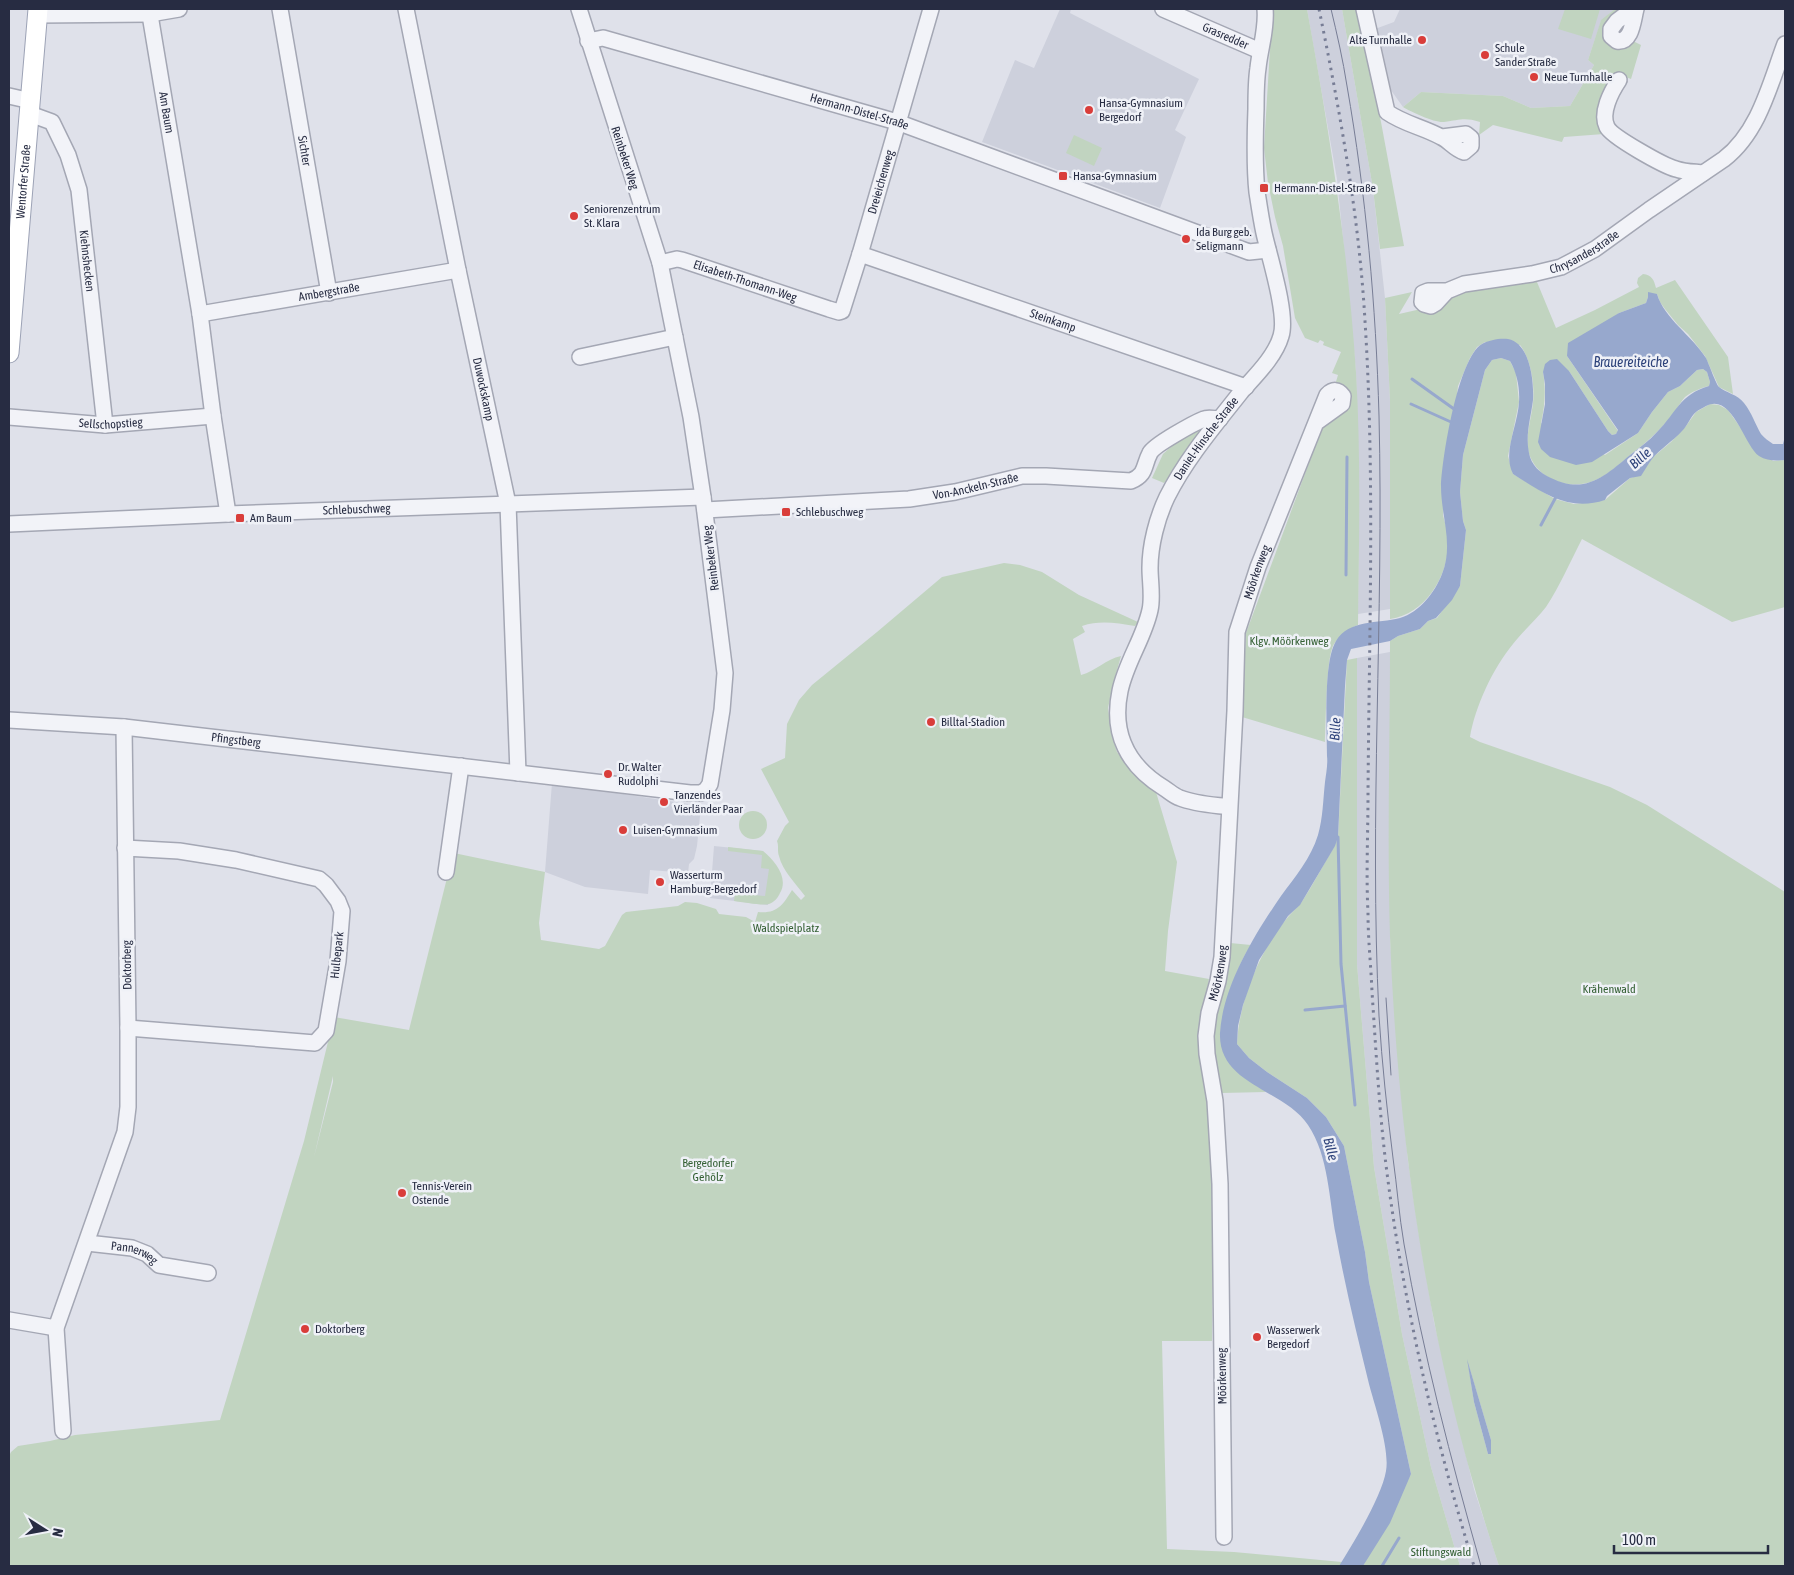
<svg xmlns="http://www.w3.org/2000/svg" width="1794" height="1575" font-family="'Asap Condensed',sans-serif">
  <rect width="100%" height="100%" fill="#dfe1ea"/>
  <g fill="#cdd0dc">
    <polygon points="1060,9 1071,9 1070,13 1199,79 1175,130 1186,137 1160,208 982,142 1015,60 1034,68"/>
    <polygon points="1307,9 1342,9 1373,189 1385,298 1390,401 1390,609 1358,614 1359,504 1356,372 1353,339 1337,179"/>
    <polygon points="1400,9 1615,9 1601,21 1588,60 1594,65 1570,106 1531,108 1503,96 1421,92 1403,107 1388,86 1375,29 1394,22"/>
    <polygon points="1390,652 1390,939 1401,1089 1408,1161 1419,1235 1434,1322 1474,1489 1499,1566 1460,1566 1431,1467 1402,1334 1374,1167 1357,964 1357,658"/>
    <polygon points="552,783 701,806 697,846 694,859 689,864 688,873 650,870 648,894 585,887 545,872"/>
    <polygon points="714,846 763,851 771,868 768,905 710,898"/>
  </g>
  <g fill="#c1d4c0" fill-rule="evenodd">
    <path d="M1267 9H1307C1329 129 1348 249 1356 372 1361 456 1359 541 1358 625 1348 629 1340 635 1334 644 1326 656 1326 724 1325 742L1242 717 1246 633 1323 425 1346 408 1335 385 1338 375 1332 373 1341 352 1323 345 1324 342 1320 340 1318 343 1305 338 1295 318 1283 246 1275 217 1268 183 1264 148 1270 49Z"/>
    <polygon points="1342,9 1358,9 1381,122 1404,246 1380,249 1373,189"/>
    <polygon points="1565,9 1600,9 1591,39 1558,29"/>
    <path d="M1615 9H1623L1607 28 1641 45 1631 79 1618 74 1604 134 1564 137 1562 142 1493 125 1479 135 1480 122C1464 117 1460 120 1444 122 1435 123 1411 112 1403 107L1421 92 1503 96 1531 108 1570 106 1594 65 1588 60 1601 20Z"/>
    <polygon points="1074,135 1102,148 1094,166 1066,153"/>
    <path d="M1643 274C1652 275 1654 280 1656 288L1675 280 1728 357 1733 394 1719 387 1705 356 1688 334 1678 325 1665 309 1660 302 1657 294 1648 297 1646 303 1619 313 1567 356 1618 431 1616 434 1612 435 1608 431 1569 371 1543 372C1546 389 1545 406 1541 423L1605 455 1638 433 1652 412 1668 392 1680 386 1697 370 1703 369 1707 372 1710 382 1709 386C1701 388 1691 392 1685 397 1681 401 1679 406 1676 410 1670 418 1663 426 1656 433 1648 441 1639 448 1630 455 1611 472 1591 490 1563 483 1555 481 1546 477 1540 471 1519 450 1530 429 1533 403 1535 385 1531 359 1520 345L1485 342 1477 347 1470 358 1458 386 1443 515C1444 520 1446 525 1447 530 1454 567 1429 614 1390 619V401L1385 298 1412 292 1399 314 1421 309 1429 312 1439 310 1453 295 1463 290 1537 282 1556 328 1595 310 1639 287 1637 283 1638 278Z"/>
    <path d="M1501 358 1510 361 1516 373 1519 402 1508 456 1513 474 1555 499 1574 504 1605 500 1630 478 1641 475 1652 458 1671 442 1686 426 1696 412 1710 404 1719 405 1728 410 1740 427 1773 461 1785 460V607L1732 622 1582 539C1570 562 1560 586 1546 607 1536 620 1523 631 1513 644 1493 668 1475 707 1470 737L1480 742 1610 787 1647 805 1785 892V1566H1499C1431 1364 1398 1150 1390 937 1387 839 1390 739 1390 641L1398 636 1420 629 1428 621 1437 618 1460 586 1466 530 1463 521 1460 492 1463 455 1485 370 1492 360ZM1468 1363 1491 1440V1454H1488L1474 1402Z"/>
    <polygon points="1199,430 1201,433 1164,483 1152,478 1163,454 1173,445"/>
    <path d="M1004 563 1020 565 1042 572 1079 595 1138 622 1135 626C1116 623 1100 620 1082 626L1085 632 1073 639 1081 675C1096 671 1106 659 1121 656L1114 681 1108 708 1111 732 1117 752 1129 767 1156 792 1177 862 1168 931 1165 971 1209 979 1201 1020 1210 1099 1214 1161 1212 1341H1162L1167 1549 1234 1552 1342 1562 1339 1566H9V1456L11 1452 18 1446 50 1441 75 1435 220 1420 304 1141 334 1017 409 1030 447 878 449 852 545 872 539 923 541 940 599 949 605 946 622 915 626 912 678 906 685 902 697 903 716 909 719 914 746 917 755 922 758 912C777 914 783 905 792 890L801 900 805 896C796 884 782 870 779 856 777 851 779 846 777 841L785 826 789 822 761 769 785 758 787 724 799 700 812 685 877 632 942 577ZM333 1076V1082L314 1157Z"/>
    <path d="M1357 658V964L1374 1167 1402 1334 1431 1467 1460 1566H1363L1411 1474 1369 1282 1365 1252 1344 1146 1326 1117 1307 1098 1267 1072 1249 1058 1237 1044C1239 1000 1260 950 1288 917 1292 912 1297 908 1301 903 1313 885 1323 865 1334 847L1338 837 1347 660Z"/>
    <circle cx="753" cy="825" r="14"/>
    <path d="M728 847 763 851C775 861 789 878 780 893 778 898 774 902 769 904 762 906 743 902 734 901L735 893 765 896 769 869 761 868 762 855 728 851Z"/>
    <path d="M1230 943 1251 945C1233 972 1226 1004 1220 1036L1245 1078 1266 1092 1222 1093 1212 1041 1215 1018 1224 988Z"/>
  </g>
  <g fill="#97a8cd">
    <path d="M1648 292 1657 294C1664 318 1692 336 1706 358 1709 364 1716 384 1719 387 1726 393 1737 394 1744 403 1752 413 1755 424 1761 434 1764 438 1769 441 1773 444H1783L1785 436V460C1776 461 1767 461 1759 456 1744 445 1732 392 1706 406 1703 408 1698 410 1696 412 1690 417 1688 425 1682 431 1673 441 1660 449 1652 459 1648 464 1645 470 1641 476L1630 478 1607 496 1605 500C1569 512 1543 493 1513 474 1502 453 1518 425 1519 402 1520 388 1517 373 1510 361L1501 358 1492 360 1485 370 1463 455 1460 492 1463 521 1466 530 1460 586 1452 600 1436 618 1428 621 1420 629 1398 636 1390 641 1351 649 1347 660 1345 686 1338 837 1335 846 1300 905 1288 916 1259 960 1243 1005 1238 1026 1237 1044 1249 1058 1267 1072 1307 1098 1326 1117 1344 1146 1365 1252 1369 1282 1411 1474 1390 1523 1363 1566H1339C1353 1544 1382 1496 1386 1471 1390 1449 1375 1407 1369 1384 1357 1335 1345 1286 1336 1236 1329 1200 1329 1156 1308 1125 1284 1089 1218 1085 1220 1033 1223 985 1255 934 1281 896 1295 877 1311 858 1318 835 1323 818 1323 800 1325 782 1326 774 1328 764 1327 756 1327 730 1323 662 1336 641 1349 619 1378 624 1400 618 1420 612 1435 592 1442 574 1454 544 1441 517 1441 486 1442 458 1458 358 1482 344 1489 340 1500 338 1508 339 1530 343 1534 381 1533 400 1531 417 1525 435 1529 453 1531 465 1540 473 1551 478 1585 495 1605 476 1630 455 1639 448 1649 441 1657 432 1677 412 1679 395 1709 386L1710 382 1707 372 1703 369 1697 370 1680 386 1668 392 1652 412 1638 433 1592 462 1576 465 1550 457 1541 449 1538 442 1545 404V384L1543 372 1545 364 1550 360 1557 359 1569 371 1608 431 1612 435 1616 434 1618 430 1567 356 1568 343 1619 313 1646 303 1648 297Z"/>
    <polygon points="1467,1359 1491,1440 1491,1454 1488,1454 1474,1402"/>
  </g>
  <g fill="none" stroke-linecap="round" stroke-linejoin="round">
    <g stroke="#97a8cd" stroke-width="3">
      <polyline points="1412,379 1454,409"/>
      <polyline points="1411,404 1451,422"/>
      <polyline points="1541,525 1557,495"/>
      <polyline points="1346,575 1347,457"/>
      <polyline points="1336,836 1338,837 1341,964 1355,1105"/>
      <polyline points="1305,1010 1345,1006"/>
      <polyline points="1382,1566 1399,1538"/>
    </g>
    <g stroke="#a4a7b4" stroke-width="18">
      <g id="minor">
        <path id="s1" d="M149 9 200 314 213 416 228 514"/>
        <path id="s2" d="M280 9 329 293"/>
        <path id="s3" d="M406 9 458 270 508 504 518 773"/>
        <path id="s4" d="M1163 9 1260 51"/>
        <path d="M1364 9 1387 112C1404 124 1423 127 1441 137 1450 141 1453 148 1464 152L1471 146V138L1466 134 1442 137"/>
        <path d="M1633 9 1617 21 1611 29V36L1617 41C1632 43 1633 20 1636 9"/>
        <polyline points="38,15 150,14 179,9"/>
        <path id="s5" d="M588 41 603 38 897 122 1249 252 1268 250"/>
        <path d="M1619 80C1611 92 1600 113 1607 127 1612 137 1664 166 1676 169 1685 172 1695 172 1703 173"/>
        <polyline points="9,96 31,101"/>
        <path id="s6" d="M30 114 52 122 68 155 79 190 105 425"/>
        <path id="s7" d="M860 254 1246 387"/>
        <path id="s8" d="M660 263 677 259 682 260 829 309 839 312 842 311 860 254 931 9"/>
        <path id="s9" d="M1447 291H1428L1423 293 1422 302 1424 304 1431 306 1436 303 1447 291 1464 284 1532 274 1561 267 1595 249 1649 210 1724 159C1759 132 1770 84 1785 44"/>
        <path id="s10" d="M200 314 458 270"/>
        <polyline points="580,357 675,337"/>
        <path id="s11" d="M9 417 105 425 213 416"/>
        <path id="s12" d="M705 510 909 499 955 492 1022 476H1046L1131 481C1147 474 1143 466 1150 453 1154 445 1194 423 1204 419 1208 417 1215 419 1220 419"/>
        <path id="s13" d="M9 524 228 514 703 497"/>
        <path id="s14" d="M9 720 124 727 690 793H701L706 790 710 784 722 710 725 673 703 497 691 417 660 263 579 9"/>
        <path id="s15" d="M1229 807C1214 805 1195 804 1180 798 1174 796 1169 791 1164 788 1128 766 1111 734 1120 691 1126 662 1144 638 1150 610 1153 597 1150 582 1150 568 1150 545 1157 518 1167 497 1186 459 1215 425 1241 392 1255 376 1275 357 1281 336 1288 315 1269 256 1264 233 1261 219 1259 205 1257 192 1254 164 1255 137 1256 109 1256 96 1256 81 1258 68 1260 48 1267 29 1265 9"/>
        <polyline points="125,848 179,851 236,860 319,879 326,885 338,901 342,911 338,961 326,1031 315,1043 128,1028"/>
        <polyline points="446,872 461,766"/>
        <path id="s16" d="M87 1243 132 1248 147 1254 159 1265 208 1273"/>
        <polyline points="9,1320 56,1328"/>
        <polyline points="63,1431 56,1328 125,1132 128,1107 128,1028 124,727"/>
        <path id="s17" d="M1224 1537 1220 1184 1215 1101 1207 1054 1206 1036 1209 1013 1218 981 1222 957 1235 711 1237 632 1258 567 1327 395C1333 389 1338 389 1343 396L1342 404 1317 422"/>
      </g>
    </g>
    <g stroke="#9da3b6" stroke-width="21">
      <g id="major">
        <path id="s18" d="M9 353 38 9"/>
      </g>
    </g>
    <use href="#minor" stroke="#f2f3f8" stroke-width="15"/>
    <use href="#major" stroke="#fff" stroke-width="19"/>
    <g stroke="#777d95" stroke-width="1">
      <path d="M1331 9C1337 34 1343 60 1347 86 1366 195 1376 306 1379 416 1384 616 1369 816 1379 1016 1382 1064 1387 1110 1393 1158 1397 1186 1399 1215 1404 1244 1423 1353 1451 1460 1481 1566"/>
      <polyline points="1386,998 1391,1075"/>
    </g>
    <path stroke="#777d95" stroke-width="3" stroke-dasharray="2.5 5" stroke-linecap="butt" d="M1319 9C1340 112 1359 216 1365 321 1375 479 1369 637 1368 795 1368 834 1366 874 1368 913 1368 940 1371 966 1372 992 1376 1050 1379 1108 1386 1165 1403 1302 1434 1435 1474 1566"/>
  </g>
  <g fill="#d93d3a" stroke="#eff1f7" stroke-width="2">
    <circle cx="1422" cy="40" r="5"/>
    <circle cx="1485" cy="55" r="5"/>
    <circle cx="1534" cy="77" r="5"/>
    <circle cx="1089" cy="110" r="5"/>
    <rect x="1058" y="171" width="10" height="10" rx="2.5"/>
    <rect x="1259" y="183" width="10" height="10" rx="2.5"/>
    <circle cx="574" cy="216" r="5"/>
    <circle cx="1186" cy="239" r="5"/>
    <rect x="781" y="507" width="10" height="10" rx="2.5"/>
    <rect x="235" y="513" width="10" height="10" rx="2.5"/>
    <circle cx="931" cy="722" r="5"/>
    <circle cx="608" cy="774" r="5"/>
    <circle cx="664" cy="802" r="5"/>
    <circle cx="623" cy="830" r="5"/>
    <circle cx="660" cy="882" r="5"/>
    <circle cx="402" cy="1193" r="5"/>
    <circle cx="305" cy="1329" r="5"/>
    <circle cx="1257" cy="1337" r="5"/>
  </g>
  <g text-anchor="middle" stroke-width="5" stroke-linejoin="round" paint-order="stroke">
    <g font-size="12" fill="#272c42" stroke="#eff1f7">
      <text dy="4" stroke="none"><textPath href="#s4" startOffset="68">Grasredder</textPath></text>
      <text dy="4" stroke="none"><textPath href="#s5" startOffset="282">Hermann-Distel-Straße</textPath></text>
      <text dy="4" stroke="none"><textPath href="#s1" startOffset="105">Am Baum</textPath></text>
      <text dy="4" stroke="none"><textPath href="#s2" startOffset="144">Sichter</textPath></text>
      <text transform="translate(625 158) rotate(72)" y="4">Reinbeker Weg</text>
      <text dy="4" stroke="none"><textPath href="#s18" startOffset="172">Wentorfer Straße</textPath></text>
      <text dy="4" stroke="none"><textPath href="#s8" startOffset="326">Dreieichenweg</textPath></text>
      <text dy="4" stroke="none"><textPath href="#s9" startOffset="210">Chrysanderstraße</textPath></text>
      <text dy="4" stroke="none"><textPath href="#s6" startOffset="168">Kiehnshecken</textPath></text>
      <text dy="4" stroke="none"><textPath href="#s8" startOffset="89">Elisabeth-Thomann-Weg</textPath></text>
      <text dy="4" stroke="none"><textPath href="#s10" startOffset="131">Ambergstraße</textPath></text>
      <text dy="4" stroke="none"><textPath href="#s7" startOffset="204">Steinkamp</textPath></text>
      <text dy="4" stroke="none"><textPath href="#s3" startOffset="388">Duwockskamp</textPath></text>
      <text dy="4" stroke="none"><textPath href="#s11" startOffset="102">Sellschopstieg</textPath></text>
      <text dy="4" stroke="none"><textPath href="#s15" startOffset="456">Daniel-Hinsche-Straße</textPath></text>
      <text dy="4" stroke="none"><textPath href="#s12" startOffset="272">Von-Anckeln-Straße</textPath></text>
      <text dy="4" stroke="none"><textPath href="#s13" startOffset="348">Schlebuschweg</textPath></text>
      <text transform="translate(711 558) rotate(-97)" y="4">Reinbeker Weg</text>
      <text dy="4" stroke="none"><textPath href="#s17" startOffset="971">Möörkenweg</textPath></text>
      <text dy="4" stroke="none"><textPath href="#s14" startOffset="228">Pfingstberg</textPath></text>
      <text transform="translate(337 955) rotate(-84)" y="4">Hulbepark</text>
      <text transform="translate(127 965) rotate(-91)" y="4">Doktorberg</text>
      <text dy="4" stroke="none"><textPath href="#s17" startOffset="566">Möörkenweg</textPath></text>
      <text dy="4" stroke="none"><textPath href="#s16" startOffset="49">Pannerweg</textPath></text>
      <text transform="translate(1222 1376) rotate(-91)" y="4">Möörkenweg</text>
    </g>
    <g font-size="12" fill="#272c42" stroke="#eff1f7" text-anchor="start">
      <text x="1412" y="44" text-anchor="end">Alte Turnhalle</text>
      <text x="1495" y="52">Schule<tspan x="1495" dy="14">Sander Straße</tspan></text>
      <text x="1544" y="81">Neue Turnhalle</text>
      <text x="1099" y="107">Hansa-Gymnasium<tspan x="1099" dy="14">Bergedorf</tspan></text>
      <text x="1073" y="180">Hansa-Gymnasium</text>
      <text x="1274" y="192">Hermann-Distel-Straße</text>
      <text x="584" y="213">Seniorenzentrum<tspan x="584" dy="14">St. Klara</tspan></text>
      <text x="1196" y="236">Ida Burg geb.<tspan x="1196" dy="14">Seligmann</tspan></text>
      <text x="796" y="516">Schlebuschweg</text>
      <text x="250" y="522">Am Baum</text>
      <text x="941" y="726">Billtal-Stadion</text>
      <text x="618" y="771">Dr. Walter<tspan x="618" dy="14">Rudolphi</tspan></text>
      <text x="674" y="799">Tanzendes<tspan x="674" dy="14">Vierländer Paar</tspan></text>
      <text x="633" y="834">Luisen-Gymnasium</text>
      <text x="670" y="879">Wasserturm<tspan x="670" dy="14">Hamburg-Bergedorf</tspan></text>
      <text x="412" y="1190">Tennis-Verein<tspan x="412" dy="14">Ostende</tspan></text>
      <text x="315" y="1333">Doktorberg</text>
      <text x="1267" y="1334">Wasserwerk<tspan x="1267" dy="14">Bergedorf</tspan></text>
    </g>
    <g font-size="12" fill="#335f33" stroke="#eff1f7">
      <text x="1289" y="645">Klgv. Möörkenweg</text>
      <text x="786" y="932">Waldspielplatz</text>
      <text x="1609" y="993">Krähenwald</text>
      <text x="708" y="1167">Bergedorfer<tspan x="708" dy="14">Gehölz</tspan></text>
      <text x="1441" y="1556">Stiftungswald</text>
    </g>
    <g font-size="14" font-style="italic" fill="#2d427a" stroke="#eff1f7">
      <text x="1631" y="367">Brauereiteiche</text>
      <text transform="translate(1640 458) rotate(-41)" y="5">Bille</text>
      <text transform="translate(1335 729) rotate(-86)" y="5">Bille</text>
      <text transform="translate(1331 1149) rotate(75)" y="5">Bille</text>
    </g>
  </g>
  <rect width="1794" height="1575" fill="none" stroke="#272c42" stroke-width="20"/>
  <g transform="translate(45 1530) rotate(101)" stroke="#eff1f7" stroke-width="4" paint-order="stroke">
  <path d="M0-4L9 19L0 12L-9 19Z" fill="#272c42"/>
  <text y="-8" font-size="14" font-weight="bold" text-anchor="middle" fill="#272c42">N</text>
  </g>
  <path d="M1614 1545v8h154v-8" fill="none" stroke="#272c42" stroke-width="2.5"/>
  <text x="1622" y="1545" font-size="15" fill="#272c42" stroke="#eff1f7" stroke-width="4" paint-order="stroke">100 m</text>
</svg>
